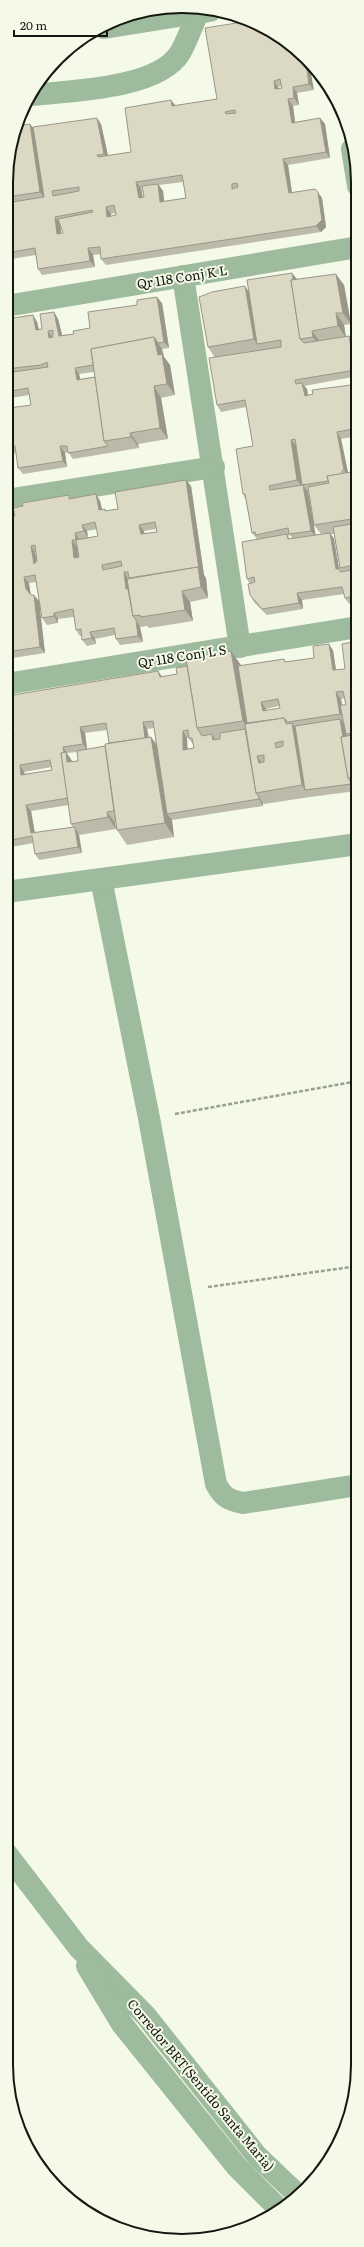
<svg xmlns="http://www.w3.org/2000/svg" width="364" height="2247" font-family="Literata,serif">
  <rect width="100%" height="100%" fill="#f4fae7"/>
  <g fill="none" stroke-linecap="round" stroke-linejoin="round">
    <g stroke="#9b9f92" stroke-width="2.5" stroke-dasharray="4 2" stroke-linecap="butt">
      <polyline points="175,1114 358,1081"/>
      <polyline points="208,1287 358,1266"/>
    </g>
    <g stroke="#9ebb9d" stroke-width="22">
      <polyline points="104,28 210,11"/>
      <path d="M31 95C70 91 158 89 180 53 187 41 192 26 198 13"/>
      <polyline points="352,149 358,186"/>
      <polyline points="183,276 240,647"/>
      <polyline points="6,306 358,247"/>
      <polyline points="6,500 214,467"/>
      <polyline points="6,684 358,627"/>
      <path d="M101 879 149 1118 216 1484C223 1497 228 1500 243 1503L358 1485"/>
      <polyline points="6,892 358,844"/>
      <polyline points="6,1853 79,1948 146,2016 257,2156 299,2196"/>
      <polyline points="87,1966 122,2024 237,2167 279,2209"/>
    </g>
  </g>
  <g fill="#bcbaa9" fill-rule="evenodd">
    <path d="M260 24 276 36 277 40 280 39 314 90 297 93 299 105 293 106 295 122 320 118 325 124 330 158 288 165 292 193 322 198 326 227 321 232 106 265 101 259V254L93 255 95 267 42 275 38 269 36 255 11 259 12 263 6 264V170L30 124 33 128 101 124 108 156 131 152 175 106 217 99ZM282 86V88L279 89 278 87ZM183 182 186 198 164 201 163 191 159 185ZM141 188H142L144 197H142ZM115 213 116 215 111 216V214ZM60 223 63 233H61Z"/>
    <path d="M297 279 344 285 351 324 344 325 346 337 354 343 358 366V376L304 386 307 389 308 395 351 385 356 392 358 404V436L341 439 348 473 357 471 358 442V603L349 604 345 598 344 594 302 600 303 609 267 615 254 602 250 595V584L247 579 257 539 252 533 246 500 243 494 253 446 246 407 221 412 217 405 215 358 208 347 248 291ZM308 492H309L314 525 321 534 315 535ZM331 534H334L340 568 342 572 339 569 334 539ZM290 535 293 539H290L288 536Z"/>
    <path d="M162 303 169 348 162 349 164 357 170 365 175 395 161 398 168 439 138 444 139 448 73 459 68 452 65 453 67 467 23 474 18 468 16 453 6 454V319L33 315 37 322 39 329H42L54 312 58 319 62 335 74 334ZM94 372 95 377 80 379 79 374ZM29 395 31 405 12 408 11 398Z"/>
    <path d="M191 486 204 575 206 578 208 598 190 602 193 621 149 628 147 626 141 627H140L143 642 120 645 116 639 115 635 95 639 96 644 87 646 82 640V636H80L76 630 74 617 58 619V623L47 625 42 618 36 582 29 583 30 594 39 601 45 653 6 659V517L15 516 23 506 69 495 71 499 96 494 100 501 102 510 105 509 106 511 118 509ZM97 529 98 536 88 538 87 531ZM156 529 157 532 144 534V531ZM77 547 79 557H78ZM35 552H36L37 561V562Z"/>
    <path d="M358 641V789H356V791L310 797 264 804 263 803V806L172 820 174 837 127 845 117 830 116 823H115L116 829 79 835 82 853 39 860 35 854 33 843 6 848V736L14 735 158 671 162 677 284 659 286 662 314 658 333 650 336 670 345 669ZM345 698 346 705H342L341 699ZM279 706 280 708 266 711V709ZM154 728 156 744 151 737H149L147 729ZM107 730 109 743 105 746 87 749 85 733ZM187 738H188L193 744 194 748 187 749ZM77 752 78 761 72 762 67 755V753ZM52 767V770L25 774 24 772ZM69 805 71 824 73 827 35 833 31 811Z"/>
  </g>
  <g fill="#999789">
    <polygon points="272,33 276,36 278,47 273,40"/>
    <polygon points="305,56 309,62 314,90 309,84"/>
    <polygon points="274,81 278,87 280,96 275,89"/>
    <polygon points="293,87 297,93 299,105 294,98"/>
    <polygon points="288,99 293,106 296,129 292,123"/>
    <polygon points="171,100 176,106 172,106"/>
    <polygon points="97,118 101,124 109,160 104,154"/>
    <polygon points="320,118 325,124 330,158 326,152"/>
    <polygon points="30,124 38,135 48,203 40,192"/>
    <polygon points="283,159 288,165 293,200 289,193"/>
    <polygon points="136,182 141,188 144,204 139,198"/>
    <polygon points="158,184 163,191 165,208 160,202"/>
    <polygon points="318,192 322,198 326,227 321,232 316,226"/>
    <polygon points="106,207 111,214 112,223 107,217"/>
    <polygon points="55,217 60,223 62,241 57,234"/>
    <polygon points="88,248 93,255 95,267 90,261"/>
    <polygon points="6,253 11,259 12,263 7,257"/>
    <polygon points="292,273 297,279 303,338"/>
    <polygon points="336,274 344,285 351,324 343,313"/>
    <polygon points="245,286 253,298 257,344 261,351 254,339"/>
    <polygon points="157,297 162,303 169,348 164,342"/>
    <polygon points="54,312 58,319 64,342 59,336"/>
    <polygon points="336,313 344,325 346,338 338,326"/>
    <polygon points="33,315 37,322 40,336 36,330"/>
    <polygon points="48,331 52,337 49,338"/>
    <polygon points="312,331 320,342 321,348 313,337"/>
    <polygon points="349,336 354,343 358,366 358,374 355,370"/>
    <polygon points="154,337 162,349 164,357 170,365 175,395 167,384 158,355"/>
    <polygon points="75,368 79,374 82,386 77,380"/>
    <polygon points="302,383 307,389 309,402 305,396"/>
    <polygon points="351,385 356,392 358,404 358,424"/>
    <polygon points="154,386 161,398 168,439 160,428"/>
    <polygon points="6,392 11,398 13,415 9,408"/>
    <polygon points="337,432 341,439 349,477 344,470"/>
    <polygon points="130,433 138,444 139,448 131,437"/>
    <polygon points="291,440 296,446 302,487 297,480"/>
    <polygon points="60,446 65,453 67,467 63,461"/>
    <polygon points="186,480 191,486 204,575 206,578 208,598 201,587"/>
    <polygon points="303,485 308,492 316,537 311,531"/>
    <polygon points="96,494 100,501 104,517 99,510"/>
    <polygon points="82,525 87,531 88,538 84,531"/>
    <polygon points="139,525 144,531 146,541 141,534"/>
    <polygon points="75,533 79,539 76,540"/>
    <polygon points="330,533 334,539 340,575 336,569"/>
    <polygon points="72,540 77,547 79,564 74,558"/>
    <polygon points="31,546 35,552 38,571 34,564"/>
    <polygon points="124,572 128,579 131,595 126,589"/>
    <polygon points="24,577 29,583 31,596 26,589"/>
    <polygon points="182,591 190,602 193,621 185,610"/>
    <polygon points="297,593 302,600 303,609 299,603"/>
    <polygon points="34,595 39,601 45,653 40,647"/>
    <polygon points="54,613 58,619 58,623 54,616"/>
    <polygon points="136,620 140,627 143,642 138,636"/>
    <polygon points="90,632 95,639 96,644 92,638"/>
    <polygon points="329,644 333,650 337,677 333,670"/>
    <polygon points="231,651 241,665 251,728 248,729 243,721"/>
    <polygon points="158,671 163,678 160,677"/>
    <polygon points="336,692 341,699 345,720 340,714"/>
    <polygon points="261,702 266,709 268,718 263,711"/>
    <polygon points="340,719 345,725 346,734 347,736 350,777"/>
    <polygon points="143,722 147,729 150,746 145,740"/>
    <polygon points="292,723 300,734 305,790 302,785"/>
    <polygon points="80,727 85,733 87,750 83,744"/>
    <polygon points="183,731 187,738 188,756 183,750"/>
    <polygon points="212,734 216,741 213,740"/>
    <polygon points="151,737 161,751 167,814 172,820 174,837 165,823"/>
    <polygon points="63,747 74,764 70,797"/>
    <polygon points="257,756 265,767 259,763"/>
    <polygon points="20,765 24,772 26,781 21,775"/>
    <polygon points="351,783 356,789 356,791 351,784"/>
    <polygon points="259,797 263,803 263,806 259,799"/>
    <polygon points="26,805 31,811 36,840 31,833"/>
    <polygon points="107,812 115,823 116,829 108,817"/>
    <polygon points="75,828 79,835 82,853 78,847"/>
  </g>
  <g fill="#dbd8c4" stroke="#999789" fill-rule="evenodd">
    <path d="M249 21 260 24 272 33 273 40 280 39 305 56 309 84 293 87 294 98 288 99 292 123 320 118 326 152 283 159 289 193 315 189 318 192 322 220 316 226 101 259 100 247 88 248 90 261 38 269 35 248 6 253 7 257H6V203L44 197 33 127 97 118 104 154 97 155 98 157 131 152 125 108 171 100 172 106 217 99 205 28ZM280 79 282 88 275 89 274 81ZM235 110 236 113 226 114 225 112ZM182 175 186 198 160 202 158 184 142 186 144 197 139 198 136 182ZM237 183 238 187 232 189V184ZM79 187V191L53 196 52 191ZM114 205 116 215 107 217 106 207ZM92 210 93 212 58 219 63 233 57 234 55 217Z"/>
    <polygon points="30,124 40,192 6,197 6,170 18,126"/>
    <polygon points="292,273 293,280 291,280 300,339 304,343 349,336 355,370 295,380 296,384 302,383 305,396 313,394 312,390 351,385 358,424 358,428 337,432 344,470 342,471 342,474 327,476 328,481 302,485 295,439 291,440 297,480 269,486 270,490 303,485 311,531 289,534 288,528 256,535 255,532 252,533 245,494 243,494 236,449 253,446 245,400 217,405 209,358 281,347 281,340 257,344 247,280"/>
    <polygon points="336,274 343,313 336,313 338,326 312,331 313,337 300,339 291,280"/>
    <polygon points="245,286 254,339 208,347 199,297 212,292"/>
    <path d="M157 297 164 342 158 343 154 337 91 349 93 365 75 368 77 380 95 377 104 441 108 446 68 453 67 446H60L63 461 18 468 15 446 6 447V393L9 408 31 405 28 388 6 392V373L48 367 47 362 41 365 6 369V319L33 315 36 330 42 329 40 314 54 312 59 336 74 334 73 331 90 328 88 312 137 305V300ZM53 330V337L49 338 48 331Z"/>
    <polygon points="154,337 158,355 162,354 167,384 154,386 160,428 130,433 131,437 104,441 91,349"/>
    <polygon points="358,442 358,471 357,471 353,443"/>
    <polygon points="358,471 358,518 314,525 308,487 329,483 327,476"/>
    <path d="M186 480 199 569 198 567 129 578 128 572H124L126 589H128L133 616 136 620 138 636 116 639 114 628 90 632 92 638 82 640 81 629 76 630 73 609 54 613V616L42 618 35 575 24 577 26 589 31 595H34L40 647 6 652V517L15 516 13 508 23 506 22 503 69 495V499L96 494 99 510 105 509V511L118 509 115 492ZM95 522 98 536 76 540 75 533 84 531 82 525ZM155 522 157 532 141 534 139 525ZM72 540H76L79 557 74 558ZM35 545 37 561 34 564 31 546ZM121 561 122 566 103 570 102 565Z"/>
    <polygon points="358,523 358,564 340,568 333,527"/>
    <polygon points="330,533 336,569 340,569 340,572 358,569 358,595 345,598 342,587 297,593 299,603 262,609 250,595 248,584 255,582 254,577 247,579 242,542 287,534 288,539"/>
    <polygon points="198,567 201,587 182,591 185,610 141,617 140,615 133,616 127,579"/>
    <path d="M358 641V732L346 734 340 705H346L343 691 336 692 340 714 288 722 284 718 247 723 238 666 284 659 285 662 314 658 313 646 329 644 333 670 345 669 342 644ZM278 699 280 708 263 711 261 702Z"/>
    <polygon points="231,651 243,721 197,728 186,658"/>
    <path d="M187 666 197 728 202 736 212 734 213 740 220 739V733L245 729 256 793 259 797V799L167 814 153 721 143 722 145 738 109 743 106 723 80 727 83 744 63 747 64 753H61L68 798 26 805 31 833 74 827 75 828 78 847 35 854 32 836 6 841V773L13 772V766L6 767V736L14 735 7 696 158 671 160 677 177 674 176 668ZM188 730 189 738H192L194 748 183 750V731ZM50 760 52 770 21 775 20 765Z"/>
    <path d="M284 718 286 724 292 723 302 785 256 793 245 724ZM283 741V746L276 748 275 743ZM264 755V762L259 763 257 756Z"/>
    <polygon points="340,719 343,737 341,737 348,778 351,783 351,784 305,790 295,726"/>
    <polygon points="358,734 358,776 348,778 341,737"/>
    <polygon points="151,737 165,823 117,830 105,744"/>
    <polygon points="105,746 114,811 107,812 108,817 71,824 61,753 66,752 67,762 78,761 77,751"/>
  </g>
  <g text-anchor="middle" stroke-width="4" stroke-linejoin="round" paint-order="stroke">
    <g font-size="13" fill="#151711" stroke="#f4fae7">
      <text transform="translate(182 277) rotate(-9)" y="5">Qr 118 Conj K L</text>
      <text transform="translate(182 656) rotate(-9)" y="5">Qr 118 Conj L S</text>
      <text transform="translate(201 2085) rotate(50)" y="5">Corredor BRT(Sentido Santa Maria)</text>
    </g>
  </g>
  <path d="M0 0H364V2247H0ZM182 13H182A169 169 0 0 1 351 182V2065A169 169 0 0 1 182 2234H182A169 169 0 0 1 13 2065V182A169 169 0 0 1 182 13Z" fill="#f4fae7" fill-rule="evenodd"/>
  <path fill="none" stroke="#151711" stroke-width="2" d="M182 13H182A169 169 0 0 1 351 182V2065A169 169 0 0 1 182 2234H182A169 169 0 0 1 13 2065V182A169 169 0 0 1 182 13Z"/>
  <path d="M14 30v6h93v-6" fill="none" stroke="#151711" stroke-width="2"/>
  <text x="20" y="30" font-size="12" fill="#151711" stroke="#f4fae7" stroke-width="3" paint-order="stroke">20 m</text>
</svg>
